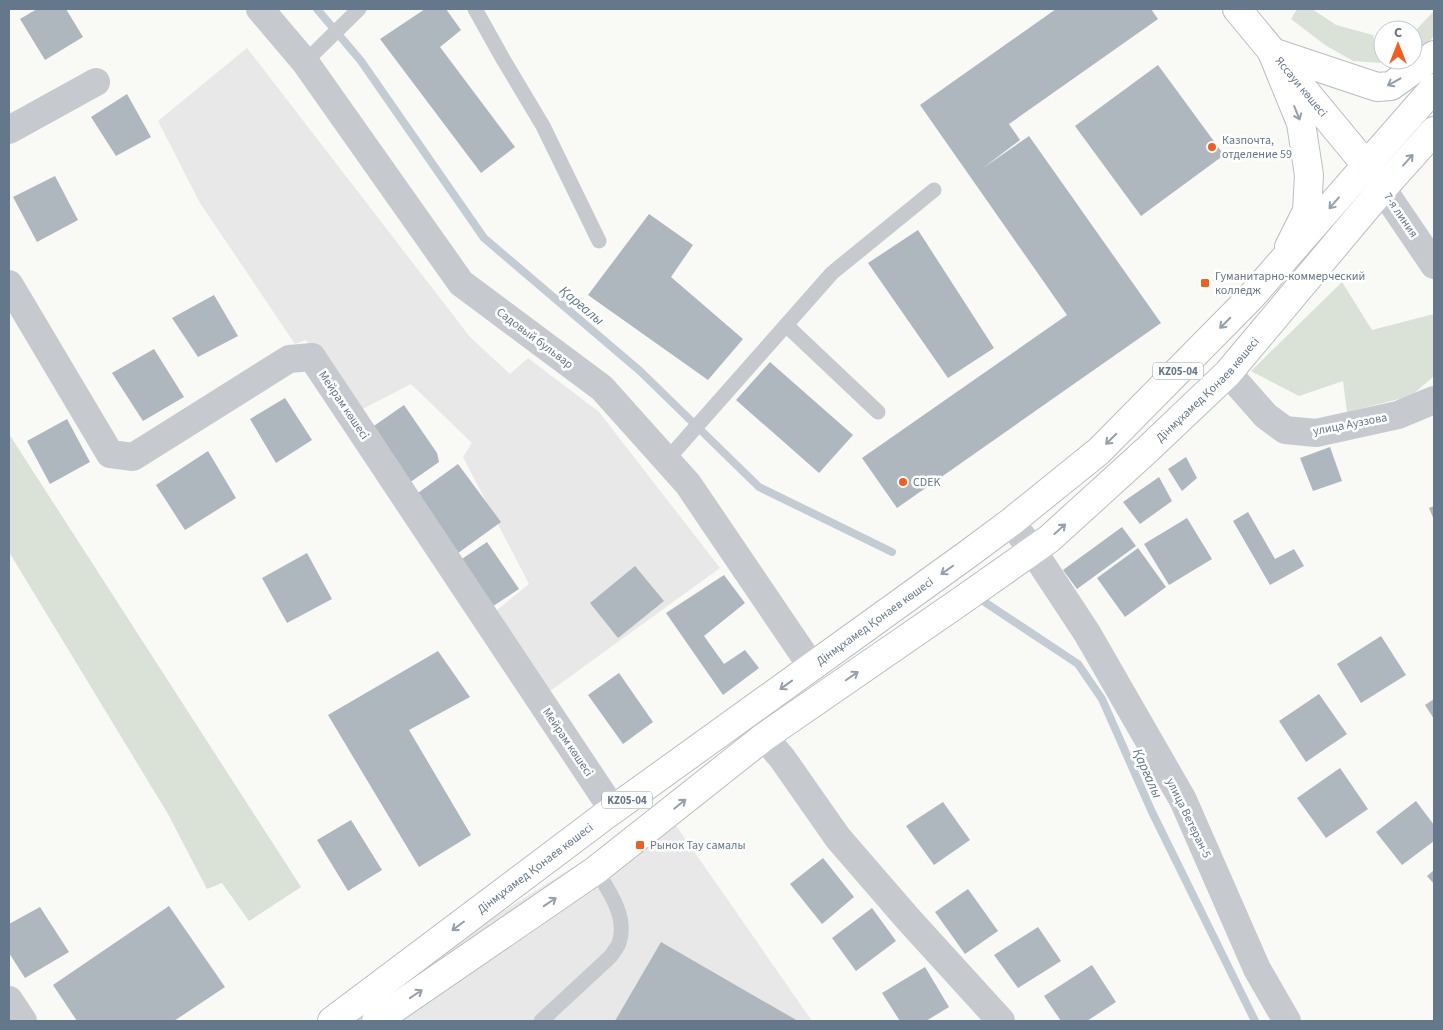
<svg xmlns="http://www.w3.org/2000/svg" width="1443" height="1030" font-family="'Source Sans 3',sans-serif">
  <rect width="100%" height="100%" fill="#f9f9f6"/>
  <g fill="#e7e8e7">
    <polygon points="247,48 470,337 510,374 528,358 599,412 720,568 546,694 487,618 529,584 463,457 472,443 411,384 351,415 306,340 295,344 200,203 158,121"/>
    <polygon points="667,808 677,827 812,1021 329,1021"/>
  </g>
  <g fill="#dae1d7">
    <polygon points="1297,9 1312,9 1336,25 1373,35 1381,63 1353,61 1325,45 1291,19"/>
    <polygon points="1434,11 1434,36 1425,46 1413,50 1413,33"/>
    <polygon points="1342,282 1372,330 1434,314 1434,376 1411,396 1347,412 1343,381 1299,396 1251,371"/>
    <polygon points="9,434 301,887 249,921 222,883 207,889 168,814 9,552"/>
  </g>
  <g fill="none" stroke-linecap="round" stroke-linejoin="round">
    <g stroke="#c2ccd2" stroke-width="8">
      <polyline points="317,9 361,61 484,238 640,371 759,487 892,552"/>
      <polyline points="977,597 1078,664 1102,699 1152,812 1255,1021"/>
    </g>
  </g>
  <g fill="#afb7be">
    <polygon points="37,9 66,9 83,37 45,60 20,19"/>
    <polygon points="425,9 446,9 461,30 440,47 515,147 481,173 380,39"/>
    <polygon points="1056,9 1151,9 1158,19 1009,124 1020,140 983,168 1029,136 1161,323 897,508 862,458 1067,315 920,105"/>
    <polygon points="1158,65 1224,155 1141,216 1075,126"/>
    <polygon points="127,94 151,137 116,156 91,117"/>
    <polygon points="55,176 78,220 37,242 13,197"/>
    <polygon points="649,214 693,245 671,277 743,339 708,380 588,295"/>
    <polygon points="918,230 994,348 948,378 868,263"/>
    <polygon points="214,295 238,336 198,357 172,318"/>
    <polygon points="154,349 184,397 143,421 112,373"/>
    <polygon points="770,362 853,435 819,473 736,400"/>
    <polygon points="285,398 312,440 276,463 250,419"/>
    <polygon points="404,405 437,453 439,462 409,483 371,428"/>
    <polygon points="67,419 90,462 50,484 27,441"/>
    <polygon points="1330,447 1342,481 1313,491 1300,458"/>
    <polygon points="208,451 236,498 185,530 156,485"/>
    <polygon points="1186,457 1197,478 1182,491 1168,469"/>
    <polygon points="458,464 501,522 454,556 411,498"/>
    <polygon points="1159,477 1172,501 1140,524 1123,502"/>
    <polygon points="1434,506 1434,520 1429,508"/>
    <polygon points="1248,512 1275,559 1294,549 1304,566 1270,585 1233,521"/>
    <polygon points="1187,518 1212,559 1169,585 1144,544"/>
    <polygon points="1122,527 1136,546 1077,589 1063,570"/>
    <polygon points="487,542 519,589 481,614 450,567"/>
    <polygon points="1138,548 1166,587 1125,617 1097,578"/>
    <polygon points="307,553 332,599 287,623 262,578"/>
    <polygon points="635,566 664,601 618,638 590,603"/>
    <polygon points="724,575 745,603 704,636 724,664 745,650 759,668 723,695 666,613"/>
    <polygon points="1381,636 1406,675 1361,703 1337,664"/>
    <polygon points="438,651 470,697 409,730 471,835 419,867 328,715"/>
    <polygon points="619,673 653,722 623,744 588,695"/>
    <polygon points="1319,694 1347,734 1306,762 1279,721"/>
    <polygon points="1434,699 1434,719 1425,705"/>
    <polygon points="1340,768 1368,809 1326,838 1297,798"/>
    <polygon points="1416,801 1434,825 1434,841 1402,865 1376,832"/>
    <polygon points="943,802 970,840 934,865 906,826"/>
    <polygon points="351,820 382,870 348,891 317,840"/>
    <polygon points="823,858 854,897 822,924 790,884"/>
    <polygon points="1434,870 1434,884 1427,876"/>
    <polygon points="968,889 998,931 965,954 935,912"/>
    <polygon points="169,906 225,987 174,1021 77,1021 53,985"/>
    <polygon points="40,907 69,952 25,978 9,953 9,924"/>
    <polygon points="872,908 896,941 856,971 832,938"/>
    <polygon points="1038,927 1061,961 1018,988 994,955"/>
    <polygon points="661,942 798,1021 615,1021"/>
    <polygon points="1092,965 1116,1002 1087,1021 1061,1021 1044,996"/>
    <polygon points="925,967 949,1007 926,1021 900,1021 882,993"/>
  </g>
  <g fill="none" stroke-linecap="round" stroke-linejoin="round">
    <g stroke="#b8bec3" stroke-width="30">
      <g id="secondary">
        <path id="s1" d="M1237 9 1367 166"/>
        <polyline points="1272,52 1301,123 1309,175 1307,211 1289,247"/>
        <polyline points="1272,52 1377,87 1391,86 1434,55"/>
      </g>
    </g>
    <g stroke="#b9bec2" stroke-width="30">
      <g id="primary">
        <path id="s2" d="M332 1021 603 817 968 554 1011 522 1099 451 1250 298 1434 88"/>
        <path id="s3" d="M376 1021 596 870 764 737 958 603 1049 539 1148 449 1228 373 1383 188 1434 131"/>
      </g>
    </g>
    <g stroke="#c6cacf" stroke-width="15">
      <polyline points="475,9 503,59 543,126 599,241"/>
      <polyline points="305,62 359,9"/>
      <polyline points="786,325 878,412"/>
      <polyline points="666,461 832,273 934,190"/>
      <path d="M541 1021 611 956C613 952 618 947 619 943 628 917 609 891 596 870"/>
    </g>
    <g stroke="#c6cacf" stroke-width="28">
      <polyline points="260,9 305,62 461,283 602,388 688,484 812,667"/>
      <polyline points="9,130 96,82"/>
      <polyline points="1369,169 1434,265"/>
      <polyline points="9,284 110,454 133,457 289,359 312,357 613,810"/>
      <polyline points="1228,373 1266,416 1285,430 1316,433 1398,415 1434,400"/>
      <polyline points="1011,522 1033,551 1087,633 1183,800 1257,969 1287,1021"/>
      <polyline points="764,737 782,758 838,838 909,920 1001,1021"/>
      <polyline points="9,1000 23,1021"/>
    </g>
    <use href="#secondary" stroke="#fff" stroke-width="28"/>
    <use href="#primary" stroke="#fff" stroke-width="28"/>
  </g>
  <defs><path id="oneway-shaft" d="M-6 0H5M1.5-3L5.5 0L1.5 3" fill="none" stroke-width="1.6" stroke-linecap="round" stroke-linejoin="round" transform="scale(1.25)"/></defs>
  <g stroke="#93a0ad">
    <use href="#oneway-shaft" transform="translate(1394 82) rotate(151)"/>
    <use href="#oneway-shaft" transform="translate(1297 113) rotate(68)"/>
    <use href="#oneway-shaft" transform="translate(1408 160) rotate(-48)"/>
    <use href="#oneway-shaft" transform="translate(1334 203) rotate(131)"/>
    <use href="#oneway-shaft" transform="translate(1225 323) rotate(135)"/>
    <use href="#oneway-shaft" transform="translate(1111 439) rotate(135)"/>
    <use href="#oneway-shaft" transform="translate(1060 529) rotate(-42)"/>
    <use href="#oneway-shaft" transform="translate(947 570) rotate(145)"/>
    <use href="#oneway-shaft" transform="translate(852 676) rotate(-35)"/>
    <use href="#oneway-shaft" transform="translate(786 685) rotate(144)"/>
    <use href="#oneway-shaft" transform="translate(680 804) rotate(-39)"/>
    <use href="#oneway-shaft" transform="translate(550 902) rotate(-34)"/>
    <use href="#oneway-shaft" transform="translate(458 926) rotate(143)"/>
    <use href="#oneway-shaft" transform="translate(416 994) rotate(-34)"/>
  </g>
  <g fill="#f45d1b" stroke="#fff" stroke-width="2">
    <circle cx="1212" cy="147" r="5"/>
    <rect x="1200" y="278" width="10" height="10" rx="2.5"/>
    <circle cx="903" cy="482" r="5"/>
    <rect x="635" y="840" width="10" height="10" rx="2.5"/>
  </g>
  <g text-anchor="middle" stroke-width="5" stroke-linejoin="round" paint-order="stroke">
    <g fill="#fff" stroke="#93a0ad" stroke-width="1">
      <rect x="1153" y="362.5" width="50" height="17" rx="4"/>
      <rect x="602" y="791.5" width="50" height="17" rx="4"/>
    </g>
    <g font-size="11" font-weight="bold" fill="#65778a">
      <text x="1178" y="375">KZ05-04</text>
      <text x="627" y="804">KZ05-04</text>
    </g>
    <g font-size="12" fill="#65778a" stroke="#fff">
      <text dy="4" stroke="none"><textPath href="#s1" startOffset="101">Яссауи көшесі</textPath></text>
      <text transform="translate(1401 215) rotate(56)" y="4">7-я линия</text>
      <text transform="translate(535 338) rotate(37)" y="4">Садовый бульвар</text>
      <text dy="4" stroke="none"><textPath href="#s3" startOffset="1046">Дінмұхамед Қонаев көшесі</textPath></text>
      <text transform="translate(344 405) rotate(56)" y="4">Мейрам көшесі</text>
      <text transform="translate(1350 424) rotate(-11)" y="4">улица Ауэзова</text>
      <text dy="4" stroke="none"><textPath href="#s2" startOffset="674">Дінмұхамед Қонаев көшесі</textPath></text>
      <text transform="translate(568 742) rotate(56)" y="4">Мейрам көшесі</text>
      <text transform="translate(1189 818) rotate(64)" y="4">улица Ветеран-5</text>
      <text dy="4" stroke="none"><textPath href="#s2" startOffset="254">Дінмұхамед Қонаев көшесі</textPath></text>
    </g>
    <g font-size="12" fill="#65778a" stroke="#fff" text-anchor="start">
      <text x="1222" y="144">Казпочта,<tspan x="1222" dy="14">отделение 59</tspan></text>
      <text x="1215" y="280">Гуманитарно-коммерческий<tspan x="1215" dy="14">колледж</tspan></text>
      <text x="913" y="486">CDEK</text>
      <text x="650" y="849">Рынок Тау самалы</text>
    </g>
    <g font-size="14" font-style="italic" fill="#617985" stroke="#fff">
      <text transform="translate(582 305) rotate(40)" y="5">Қарғалы</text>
      <text transform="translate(1148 773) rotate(66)" y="5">Қарғалы</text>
    </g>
  </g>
  <rect width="1443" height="1030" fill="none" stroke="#65778a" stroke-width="20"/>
  <g transform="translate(1398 45)"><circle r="24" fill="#ffffff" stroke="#c1c9d0"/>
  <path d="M0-4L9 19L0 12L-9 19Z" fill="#f45d1b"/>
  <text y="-8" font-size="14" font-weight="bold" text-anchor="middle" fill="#65778a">С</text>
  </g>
</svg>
